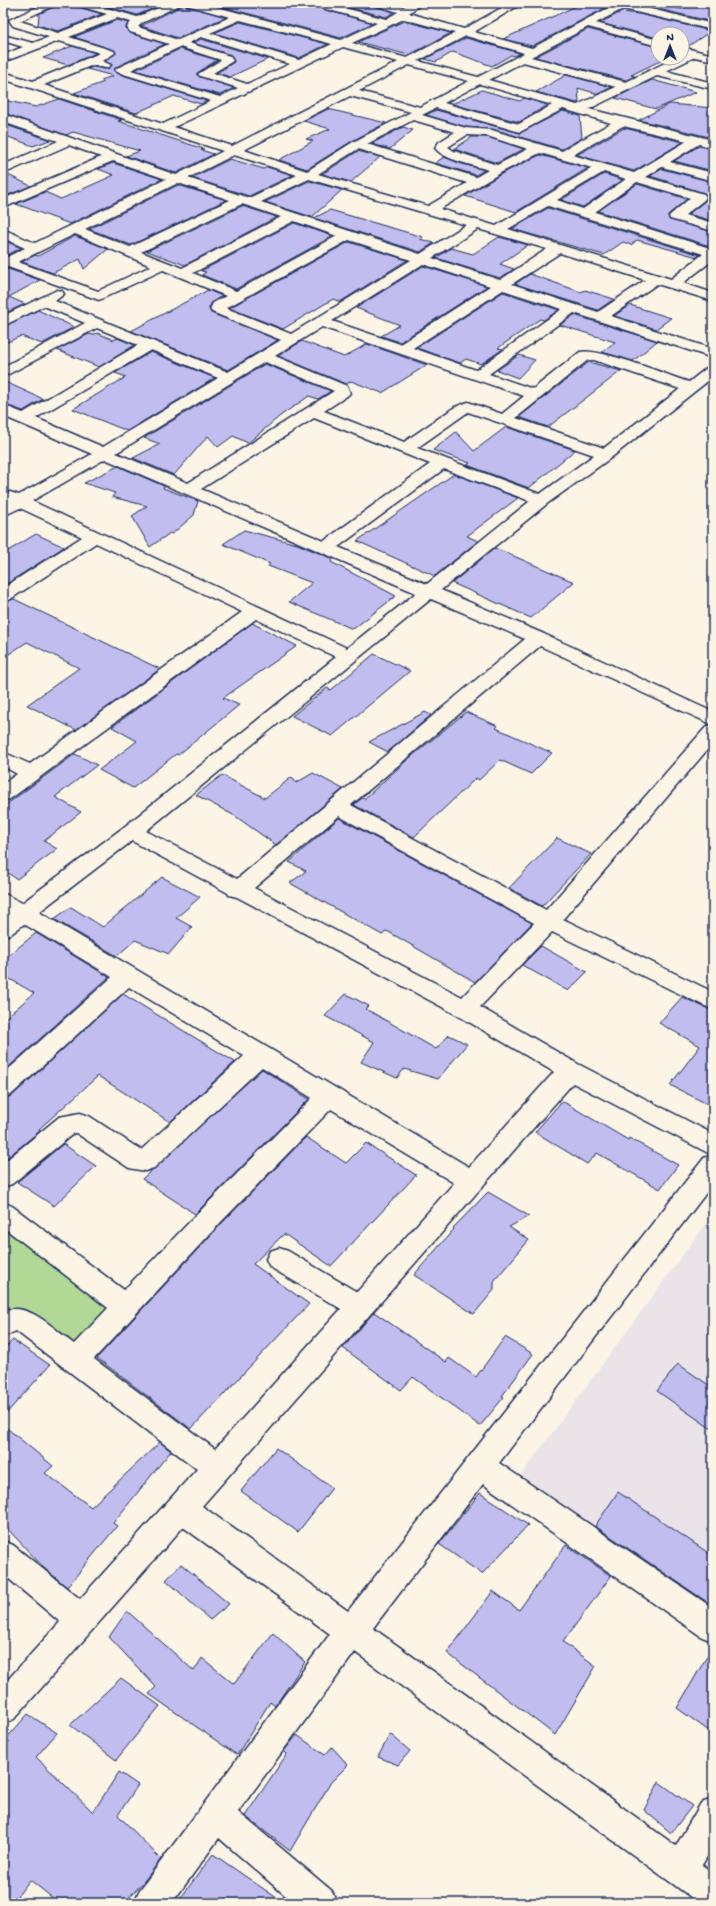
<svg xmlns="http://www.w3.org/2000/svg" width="716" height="1906" font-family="'Gochi Hand',sans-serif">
  <rect width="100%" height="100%" fill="#fcf5e5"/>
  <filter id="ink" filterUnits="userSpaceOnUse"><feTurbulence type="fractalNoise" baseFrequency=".025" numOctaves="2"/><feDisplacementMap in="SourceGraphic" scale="8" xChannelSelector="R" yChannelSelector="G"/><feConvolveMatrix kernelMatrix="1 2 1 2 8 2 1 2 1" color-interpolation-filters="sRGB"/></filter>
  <g filter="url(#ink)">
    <polygon fill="#eae4e8" points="713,1214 713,1610 521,1475"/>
    <polygon fill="#b1d995" stroke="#66847a" points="3,1219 119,1307 75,1353 15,1309 3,1321"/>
    <g fill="#c1bdef" stroke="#1b2f5e">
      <polygon points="61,3 73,3 75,6 102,14 58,31 38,25 39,14"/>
      <polygon points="95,3 166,3 137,15"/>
      <polygon points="208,3 321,3 320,7 322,9 373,23 341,38"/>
      <polygon points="341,3 372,3 374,6 394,12 386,17 340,5"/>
      <polygon points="583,3 605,8 532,46 503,39"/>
      <polygon points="693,3 713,3 713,22 650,7 656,4 682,9"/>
      <polygon points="184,5 226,17 178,38 141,26"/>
      <polygon points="621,12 639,14 711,31 687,47 682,46 682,34 658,34 658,38 600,23"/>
      <polygon points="117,20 128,23 126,27 130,33 165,44 116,67 114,70 116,73 207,101 201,104 174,96 136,113 74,93 104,82 101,80 113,76 87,69 93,67 105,69 109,68 112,65 105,61 116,53 114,50 74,37"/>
      <polygon points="404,21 451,33 409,55 358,42"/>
      <polygon points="240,22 328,44 299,58 214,33"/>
      <polygon points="588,29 658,47 658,58 666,58 631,75 635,76 626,80 535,57"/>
      <polygon points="466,38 520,53 515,56 511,55 492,66 453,52 436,62 425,59"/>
      <polygon points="201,39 268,59 230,77 217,73 234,62 231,55 193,43"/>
      <polygon points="72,46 96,53 68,65 43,58"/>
      <polygon points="180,49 217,60 197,73 197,75 234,88 220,95 135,70"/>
      <polygon points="566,75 612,87 598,94 578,88 579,102 577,103 536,92"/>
      <polygon points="652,80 696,92 656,109 615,98"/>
      <polygon points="482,90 520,101 524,98 548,105 519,122 448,103 454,103"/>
      <polygon points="59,99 122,120 118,121 204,149 201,150 214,154 176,173 126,156 140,151 73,132 66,135 3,113 3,100 36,107"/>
      <polygon points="670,104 713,108 713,138 639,120"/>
      <polygon points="328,109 386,123 352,141 307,169 279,160 313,141 306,139 330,129 304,121"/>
      <polygon points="436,110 520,133 563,111 580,116 582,138 562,149 492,129 466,127 426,115"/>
      <polygon points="3,124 50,140 33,146 3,135"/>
      <polygon points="403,127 413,130 390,149 371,144"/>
      <polygon points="624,128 683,142 634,171 577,155"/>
      <polygon points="472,137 487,137 524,149 497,163 454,149"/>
      <polygon points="699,146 713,149 713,171 674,161"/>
      <polygon points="358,151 380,157 351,182 322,174"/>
      <polygon points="540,155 588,168 516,212 465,196 503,173"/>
      <polygon points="444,157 459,163 484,170 476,175 435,163"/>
      <polygon points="230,159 264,169 267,167 293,175 249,196 192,178"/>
      <polygon points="113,163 162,179 70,224 16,204 45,192 61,199 114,175 98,169"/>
      <polygon points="662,169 713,182 713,221 688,214 705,201 707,196 704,193 650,176"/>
      <polygon points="6,174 31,186 3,197 3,175"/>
      <polygon points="604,174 623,180 583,207 561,200"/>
      <polygon points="309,181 342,190 312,217 265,202"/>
      <polygon points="637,184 687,199 668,215 669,219 713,232 713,247 598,211"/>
      <polygon points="178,185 226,200 131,245 89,229"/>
      <polygon points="242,206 277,217 185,265 147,251"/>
      <polygon points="548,208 700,255 697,257 637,240 631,245 623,242 604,255 512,229"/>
      <polygon points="330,210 423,237 420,239 434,243 420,252 314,218"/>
      <polygon points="294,223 333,236 236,289 202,275 206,272 201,271"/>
      <polygon points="75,236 108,249 84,269 80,259 53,273 22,262 35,255 38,256"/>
      <polygon points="499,237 528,245 500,264 514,269 500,278 436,258 451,248 473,254"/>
      <polygon points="3,240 21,248 3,257"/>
      <polygon points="349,242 407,260 340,302 333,299 283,329 229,308"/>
      <polygon points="423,266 487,286 400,342 381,336 400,325 356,308"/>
      <polygon points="3,269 8,269 40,280 9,297 25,304 3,314"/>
      <polygon points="530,274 581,292 585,290 614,299 598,310 515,284"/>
      <polygon points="208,290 222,296 212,302 209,308 211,313 278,340 228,370 131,331"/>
      <polygon points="503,292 559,310 544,320 540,319 498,348 503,349 481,364 466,359 460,363 416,348"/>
      <polygon points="630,305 671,318 656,329 614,316"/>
      <polygon points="38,310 74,327 42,344 21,336 3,344 3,327"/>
      <polygon points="574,315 657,341 633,361 602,352 615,342 560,325"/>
      <polygon points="97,333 114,340 117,338 135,345 99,367 57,350 89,334 93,335"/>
      <polygon points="302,341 344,357 367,344 427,365 382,393 351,381 346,384 278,356"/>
      <polygon points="151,352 215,378 127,431 73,409 126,377 115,373"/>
      <polygon points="519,355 535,360 518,378 497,370"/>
      <polygon points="589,362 621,371 548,427 519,417"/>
      <polygon points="265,364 331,391 318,399 309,396 280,416 248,443 233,436 218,447 208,436 174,475 133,458 160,444 144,438"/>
      <polygon points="3,381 43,399 23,411 3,404"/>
      <polygon points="506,427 575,450 529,488 467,465 470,463 433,450 456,432 474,451"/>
      <polygon points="118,466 164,486 163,488 198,501 194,515 172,534 170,533 150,547 132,516 147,506 112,497 115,493 84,483"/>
      <polygon points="454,474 518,498 467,536 478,541 435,576 357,541"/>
      <polygon points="244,530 297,544 333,559 331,562 396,596 353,629 289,602 312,583 268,566 270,564 223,544"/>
      <polygon points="36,534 64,547 3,586 3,554"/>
      <polygon points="495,548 574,582 531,618 452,583"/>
      <polygon points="14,599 160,669 76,730 27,705 79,668 27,642 3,658 3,602"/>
      <polygon points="252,623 297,646 223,698 239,705 178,755 176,754 133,788 99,770 137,741 112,727"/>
      <polygon points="374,654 410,671 332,736 292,716 327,688 331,690"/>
      <polygon points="425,712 431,715 388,752 369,742"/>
      <polygon points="466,712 498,726 496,728 552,753 531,774 500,760 479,780 476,778 414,837 354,805 362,798 364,799 406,761"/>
      <polygon points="75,754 97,765 55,797 81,812 44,841 57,849 17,879 3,870 3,807"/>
      <polygon points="313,773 343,789 276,845 235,816 196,795 222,775 265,798 292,777 296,783"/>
      <polygon points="339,818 532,923 475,982 387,931 382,935 290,883 306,871 289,862"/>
      <polygon points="557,838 591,854 542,906 509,888"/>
      <polygon points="162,877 200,897 176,918 192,927 169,954 135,940 117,956 54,919 71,907 103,927"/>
      <polygon points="36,933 109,977 3,1072 3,1020 34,993 3,975 3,960"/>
      <polygon points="541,946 587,972 568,991 522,965"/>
      <polygon points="123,994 235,1062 170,1122 98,1076 39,1129 41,1130 3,1161 3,1098 12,1096"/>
      <polygon points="346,994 369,1006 366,1009 436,1049 449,1035 467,1044 438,1079 404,1069 397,1078 361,1062 374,1042 325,1016"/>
      <polygon points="682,997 713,1011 713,1107 670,1085 700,1046 659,1023"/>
      <polygon points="262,1069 309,1099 195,1214 142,1179"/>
      <polygon points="562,1101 628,1140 629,1138 678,1165 660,1189 597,1153 587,1164 535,1132"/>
      <polygon points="306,1137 346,1163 366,1143 416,1175 331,1266 284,1234 253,1264 309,1304 191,1429 97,1358 222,1223"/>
      <polygon points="63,1144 96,1166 54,1206 17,1182"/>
      <polygon points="488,1192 529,1216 509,1227 529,1240 494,1281 494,1290 474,1314 414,1275 454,1229 453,1228"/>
      <polygon points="374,1312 446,1362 449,1358 476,1377 505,1337 533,1354 502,1396 504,1397 480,1426 413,1377 401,1390 343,1348"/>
      <polygon points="13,1340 50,1365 3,1417 3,1350"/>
      <polygon points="678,1364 713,1388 713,1430 657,1391"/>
      <polygon points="3,1425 53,1466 45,1473 91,1507 160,1442 171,1451 113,1523 117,1526 67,1587 46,1570 3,1524"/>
      <polygon points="276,1448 332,1488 298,1532 241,1491"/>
      <polygon points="618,1492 713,1556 713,1606 595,1526"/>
      <polygon points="480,1493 528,1525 482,1574 439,1544"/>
      <polygon points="566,1545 611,1576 563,1642 596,1666 555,1735 447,1653 493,1591 519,1610"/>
      <polygon points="181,1564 229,1604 210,1620 166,1580"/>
      <polygon points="127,1611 194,1671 202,1658 234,1684 273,1633 305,1662 275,1706 270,1702 237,1755 149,1694 156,1687 109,1637"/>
      <polygon points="713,1646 713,1734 677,1708"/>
      <polygon points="121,1678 160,1706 116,1760 70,1725"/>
      <polygon points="28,1714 57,1733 36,1757 93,1812 119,1772 138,1785 118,1815 161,1859 145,1880 124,1903 59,1903 30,1880 12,1903 3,1903 3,1742"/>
      <polygon points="390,1734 410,1751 398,1765 378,1757"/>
      <polygon points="297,1735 325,1755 332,1747 348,1765 331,1782 290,1851 245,1816 287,1754 284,1751"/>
      <polygon points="659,1782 692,1806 671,1833 644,1810"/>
      <polygon points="213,1854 284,1903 177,1903"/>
    </g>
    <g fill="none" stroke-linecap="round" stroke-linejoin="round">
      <g stroke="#1b2f5e" stroke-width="3">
        <path id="minor" d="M46 3H60L20 21 58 33 107 14 75 5 74 3H90L137 17 170 3H184L142 23 138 27 178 40 230 17 186 5 185 3H202L341 40 377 23 322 8 321 6 322 4 340 3 337 6 386 19 398 12 374 5 373 3H390L403 7 410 3H423L409 13 464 29 510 3H523L474 32 532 48 612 6 608 3H626L713 24V30L623 9 596 23 658 40V46L588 27 531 57 626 82 675 58H682L684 54 682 53V47L713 55V61L695 57 666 71 713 83V89L657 76 589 109 713 140V148L699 144 670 162 713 173V181L662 167 646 177 704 194 706 197 704 200 685 215 713 223V231L670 219 669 216 690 198 637 182 595 212 713 249V260L683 283 713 293V301L657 284 611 316 713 349V358L574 313 489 374 533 389 580 352C599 347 667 375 689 382L708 367 713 366V377L612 457 548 503 441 590 544 634 713 712V743L563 919 713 992V1010L552 932 480 1007 578 1064 713 1134V1184L499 1463 713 1608V1641L702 1637 483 1484 373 1628 676 1846 701 1803 713 1799V1847L702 1865 713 1873V1903H699L355 1652 238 1812 332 1891 337 1903H294L219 1838 172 1903H134L139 1891 330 1634 183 1527 14 1719 3 1724V1685L60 1622 3 1574V1541L13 1545 80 1599 197 1469 16 1331 3 1337V1311C29 1301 54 1329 74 1344L108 1308 3 1227V1202L12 1206 124 1290 203 1208 312 1098 262 1067 154 1168 145 1171 129 1168 76 1133H74L12 1184 3 1187V1163L59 1117 80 1113 89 1116 141 1150 244 1056 129 987 11 1095 3 1097V1074L112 977 24 924 11 934 3 936V917L7 914 3 911V893L22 903 124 827 336 657 256 619 10 799 3 801V784L17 774 3 766V752L30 764 242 612 96 543 9 600 3 601V588L82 537 20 508 3 516V504L7 502 3 499V495L10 492 19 495 92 454 3 416V405L23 413 138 345 97 328 3 377V367L85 323 44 306 3 326V316L57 290 62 291 64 294 55 301 228 372 281 340 212 312 210 309 213 303 226 296 163 270 99 300 8 267 3 268V259L25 248 3 238V229L35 243 166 179 113 161 3 208V199L101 157 69 145 3 174V165L58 141 3 122V114L176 175 223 151 3 79V72L33 81 100 53 59 41 3 62V55L23 47 3 41V35L33 43 49 37 13 26 9 20ZM117 18 131 22 127 27 130 32 169 44 117 68 115 70 117 72 211 101 163 124 44 85 93 65 105 68 109 67 111 65 102 61 115 53 114 51 69 37ZM404 19 455 33 407 58 352 43ZM240 20 332 44 299 60 210 33ZM466 36 524 53 478 77 418 61ZM201 37 290 64 247 84 213 73 233 61 230 56 189 43ZM180 47 221 60 198 74 200 76 238 88 220 97 131 70ZM343 47 398 62 232 146 174 127ZM523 62 616 87 577 105 489 80ZM409 65 469 81 420 107 359 91ZM480 84 552 105 519 124 444 103ZM350 96 411 112 353 142 307 171 244 150ZM436 108 520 132 563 109 611 123 562 151 492 130 466 128 422 115ZM413 120 455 132 439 142 435 148C444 160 474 165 488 170L476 177 367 144ZM623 126 687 141 634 173 573 155ZM467 135 487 136 528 149 497 165 454 151 448 147ZM358 149 467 183 428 206 318 174ZM540 153 592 168 496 226 440 209 502 172ZM234 155 297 175 249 198 188 178ZM604 172 626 179 583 209 557 200ZM309 179 466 225 420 254 261 202ZM178 183 230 200 130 247 85 229ZM242 204 281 217 182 268 141 252ZM548 206 703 254 671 279 508 229ZM294 221 337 236 236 291 193 273ZM478 229 547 249 500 280 432 258ZM75 234 151 266 98 291 18 262ZM349 240 411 260 291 334 226 308ZM560 253 645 280 598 312 512 284ZM423 264 490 286 400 344 332 321ZM503 290 562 309 476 370 413 348ZM322 327 524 396 502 414 468 402 463 404 455 407 404 442 324 411 347 396 350 393 347 386 275 356ZM151 350 218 378 103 447 36 418ZM588 360H594L680 389 604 448 516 418ZM265 362 334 391 188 483 116 453ZM468 412 594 455 540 494 417 448ZM314 418 430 464 324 541 201 489ZM105 459 416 593 347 648 32 501ZM444 469 530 501 427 584 338 547ZM431 599 525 639 237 879 146 831ZM540 646 713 725 706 727 546 910 351 805ZM339 816 534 923 462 997 254 888ZM132 841 228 893 229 895 237 897 457 1015 554 1072 469 1167 39 912ZM573 1083 712 1155 704 1158 348 1611 202 1506ZM331 1109 454 1183 357 1292 288 1251 279 1248 270 1251 266 1259 270 1267 341 1309 215 1449 94 1359 221 1222Z"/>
      </g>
      <use href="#minor" fill="#fcf5e5" fill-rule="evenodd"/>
    </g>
  </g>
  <rect width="716" height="1906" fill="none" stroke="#fcf5e5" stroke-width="16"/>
  <rect x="8" y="8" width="700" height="1890" fill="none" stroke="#1b2f5e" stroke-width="1.5" filter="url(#ink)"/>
  <g transform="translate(670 46)"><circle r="19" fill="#fcf5e5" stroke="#a2a6af"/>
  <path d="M0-3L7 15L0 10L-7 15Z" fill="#1b2f5e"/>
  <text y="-6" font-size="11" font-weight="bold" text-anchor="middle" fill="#1b2f5e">N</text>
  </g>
</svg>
